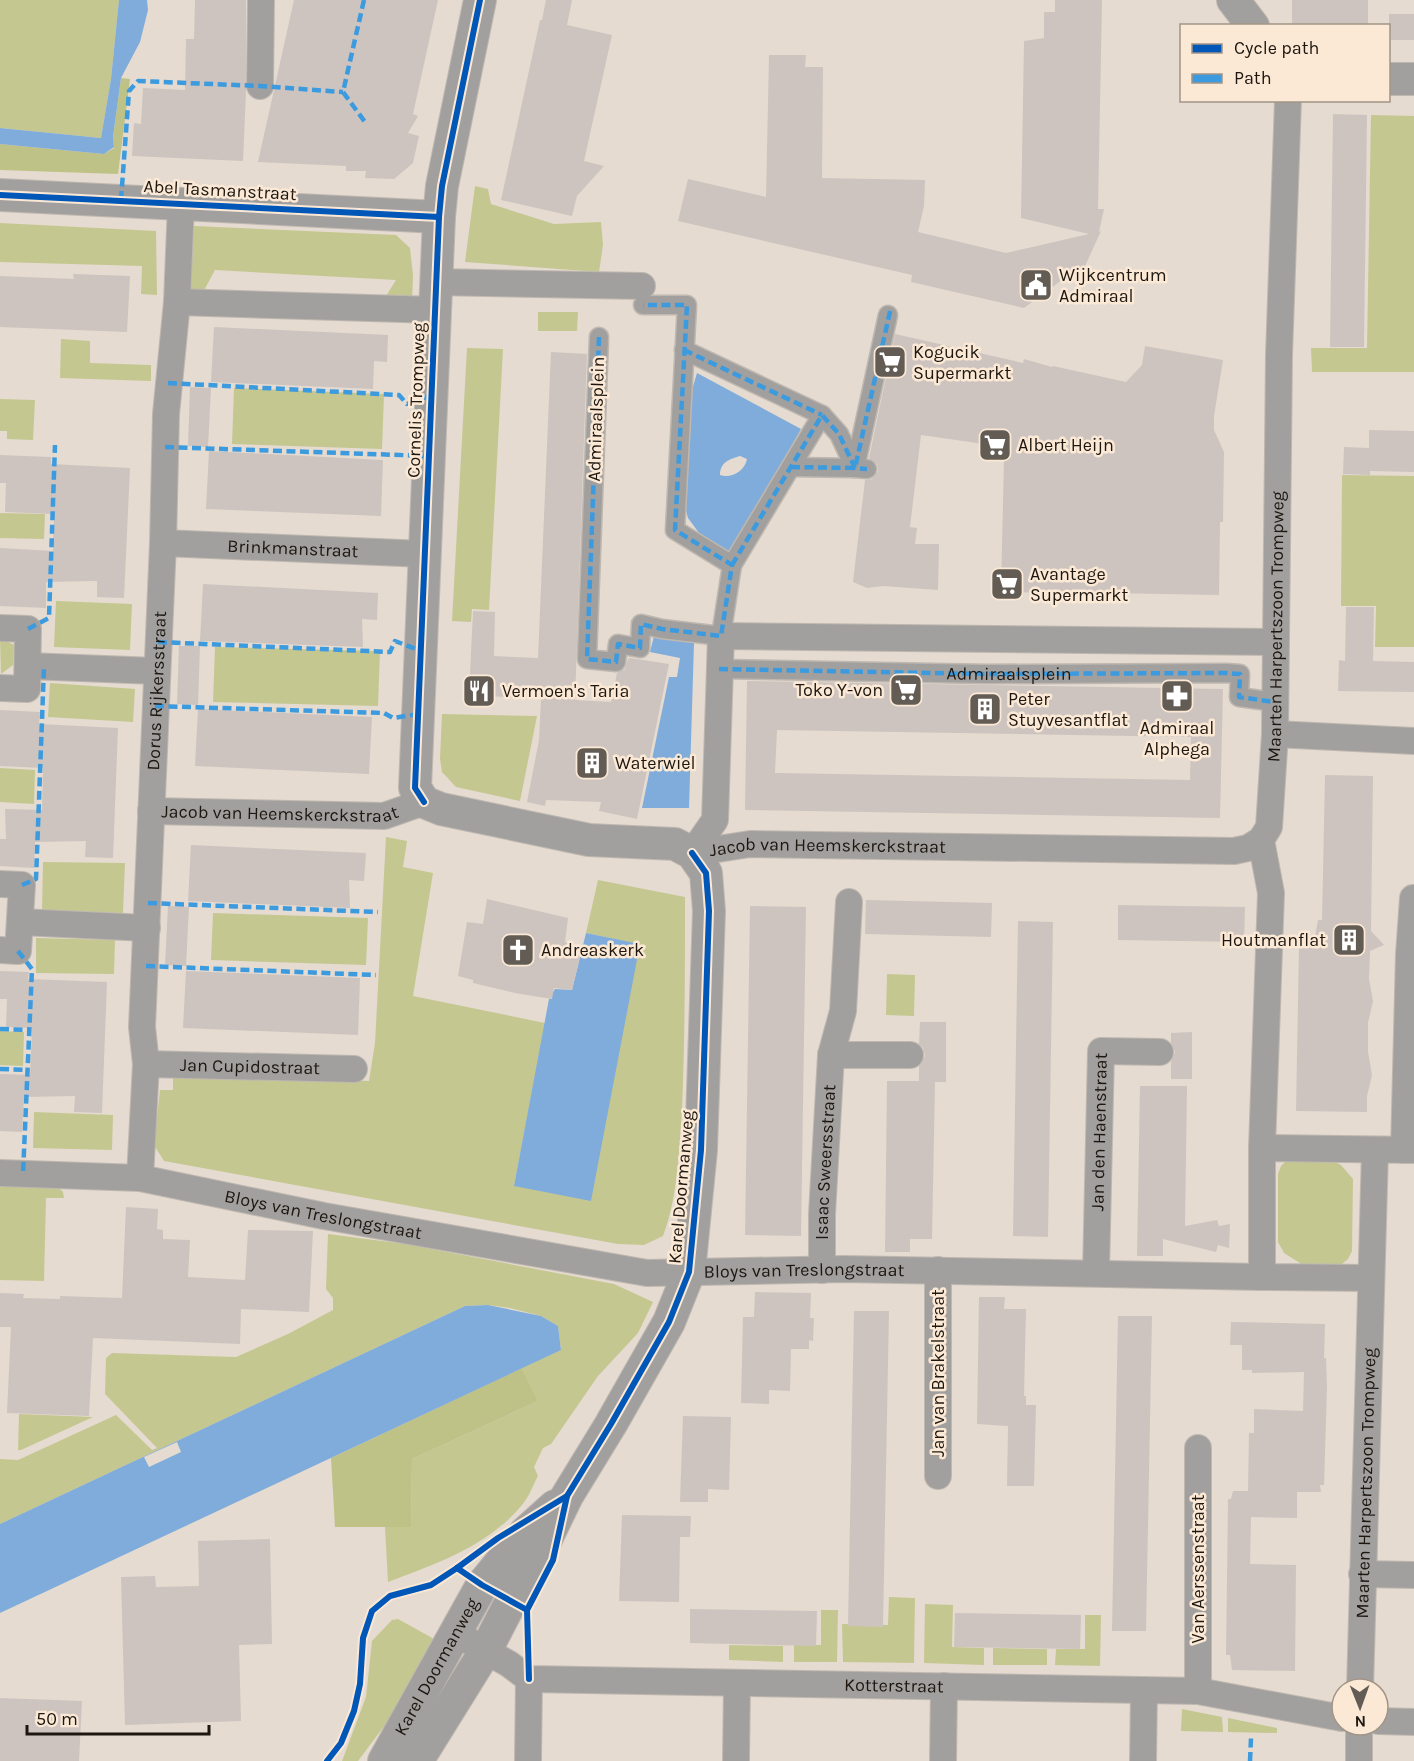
<svg xmlns="http://www.w3.org/2000/svg" width="1414" height="1761" font-family="Karla,sans-serif">
  <rect width="100%" height="100%" fill="#e5dbd1"/>
  <g fill="#c5c790">
    <polygon points="0,0 119,0 111,79 101,138 0,128"/>
    <polygon points="1371,115 1414,116 1414,372 1312,372 1311,348 1367,348"/>
    <polygon points="475,186 488,189 491,204 554,224 601,222 603,245 599,272 465,262"/>
    <polygon points="0,223 156,231 157,295 141,294 142,266 0,262"/>
    <polygon points="194,226 396,235 410,248 413,275 412,304 381,304 396,280 215,270 201,296 188,296"/>
    <polygon points="538,312 578,312 577,331 538,331"/>
    <polygon points="61,339 90,341 90,363 151,365 151,381 60,378"/>
    <polygon points="467,348 503,349 489,610 472,609 471,622 452,621"/>
    <polygon points="234,388 384,394 382,449 232,444"/>
    <polygon points="0,399 35,400 33,440 7,439 7,431 0,431"/>
    <polygon points="1342,475 1414,476 1414,647 1375,647 1376,606 1341,606"/>
    <polygon points="0,513 45,514 44,539 0,538"/>
    <polygon points="56,601 132,604 130,650 54,647"/>
    <polygon points="0,638 14,645 13,665 1,674"/>
    <polygon points="215,647 380,651 378,706 213,702"/>
    <polygon points="50,683 135,689 133,722 48,717"/>
    <polygon points="442,714 537,716 520,801 456,787 442,772 440,759"/>
    <polygon points="0,768 35,770 34,804 0,802"/>
    <path d="M386 837 407 841 403 867 433 873 413 996 545 1023 514 1186 639 944 586 933 598 880 685 897C685 968 685 1038 682 1109 679 1151 678 1197 663 1236L644 1245 618 1244 164 1161 154 1145 160 1090H173V1073L369 1081 375 1043Z"/>
    <polygon points="43,862 125,863 123,913 42,911"/>
    <polygon points="213,913 368,918 366,965 211,960"/>
    <polygon points="36,938 115,940 114,974 36,973"/>
    <polygon points="887,974 915,975 914,1016 886,1015"/>
    <polygon points="0,1031 24,1032 23,1066 0,1065"/>
    <polygon points="34,1112 113,1115 112,1150 33,1148"/>
    <polygon points="1326,1157 1341,1165 1353,1179 1352,1251 1348,1259 1342,1264 1333,1265 1303,1265 1284,1253 1278,1242 1278,1174 1281,1166 1287,1160"/>
    <polygon points="0,1183 57,1186 63,1192 64,1198 46,1198 44,1281 0,1280"/>
    <path d="M328 1234 405 1244 614 1284 653 1302 638 1333 598 1376 551 1444 543 1448 534 1467 538 1476C533 1485 529 1497 522 1505 488 1546 436 1564 388 1582L385 1527H411L412 1459 538 1401 522 1368 561 1349 558 1326 541 1316 510 1308 488 1305 465 1306 0 1524V1459L18 1460 116 1415 152 1450 157 1448 105 1394 106 1358 112 1353 236 1357 288 1334 333 1310V1298L326 1289Z"/>
    <polygon points="19,1414 93,1417 21,1450 18,1450"/>
    <polygon points="889,1597 915,1598 914,1663 843,1662 842,1624 888,1625"/>
    <polygon points="925,1604 953,1605 952,1647 984,1648 984,1665 924,1663"/>
    <polygon points="821,1610 838,1610 837,1662 794,1662 794,1645 821,1645"/>
    <polygon points="1085,1615 1101,1615 1100,1666 1055,1665 1056,1649 1085,1649"/>
    <polygon points="398,1619 445,1645 358,1761 342,1761 366,1697 372,1641 392,1620"/>
    <polygon points="729,1645 783,1646 783,1662 729,1660"/>
    <polygon points="993,1648 1047,1649 1047,1665 993,1665"/>
    <polygon points="1182,1709 1222,1717 1223,1732 1181,1731"/>
    <polygon points="1228,1718 1277,1728 1277,1733 1228,1732"/>
  </g>
  <g fill="#bec286">
    <polygon points="121,78 130,79 118,174 0,170 0,144 104,154 114,148 113,137"/>
    <polygon points="522,1368 538,1401 412,1459 411,1527 335,1527 331,1458"/>
  </g>
  <g fill="#7facda" fill-rule="evenodd">
    <polygon points="119,0 147,0 148,10 140,42 121,78 113,137 114,147 104,154 0,144 0,128 101,138 111,79"/>
    <path d="M697 373 801 429 762 499 728 553 699 533 688 518 682 496 686 410ZM740 456 747 459C745 471 731 479 720 475 720 462 730 459 740 456Z"/>
    <polygon points="654,636 694,643 689,808 642,808 669,677 677,677 680,658 650,652"/>
    <polygon points="586,933 640,944 591,1201 514,1186 549,999 552,999 552,994 555,989 572,990"/>
    <polygon points="488,1305 541,1316 558,1326 561,1350 0,1613 0,1524 465,1306"/>
  </g>
  <polygon fill="#e5dbd1" points="177,1442 181,1452 149,1467 144,1457"/>
  <g fill="#cec4bf" fill-rule="evenodd">
    <polygon points="195,0 246,0 246,91 243,161 132,156 134,123 141,124 143,88 185,90 186,39 194,39"/>
    <polygon points="294,0 438,0 413,114 418,116 408,133 419,136 413,163 394,179 365,178 366,171 346,171 346,166 258,162"/>
    <polygon points="546,0 572,0 567,25 612,35 584,161 604,166 577,196 572,216 501,200 540,20 542,20"/>
    <polygon points="1055,0 1102,0 1098,209 1104,209 1099,232 1101,231 1080,277 1066,277 1024,308 911,282 912,275 678,221 688,179 766,197 769,55 806,55 805,67 823,67 822,178 925,180 924,206 918,232 1006,253 1089,234 1021,218 1024,41 1044,38 1044,12 1055,12"/>
    <polygon points="1292,0 1368,0 1368,25 1292,26"/>
    <rect x="1389" y="14" width="25" height="26"/>
    <polygon points="1333,114 1367,115 1364,347 1330,347"/>
    <polygon points="73,274 130,276 127,332 0,327 0,276 74,279"/>
    <polygon points="214,327 388,335 387,362 374,361 373,389 211,382"/>
    <polygon points="895,334 1023,363 1024,359 1052,367 1053,366 1126,382 1142,365 1145,346 1223,360 1214,416 1214,430 1224,452 1223,522 1220,522 1219,595 1054,592 1054,594 1001,591 1004,459 977,443 921,435 910,527 917,528 915,544 939,544 938,590 883,586 867,588 853,582 865,480 872,479 878,471 877,464 869,458"/>
    <polygon points="551,352 587,354 575,700 611,702 617,673 625,669 628,659 630,658 669,664 637,819 599,811 601,802 546,800 545,806 527,802 539,740 541,699 469,695 473,611 495,612 494,656 538,658"/>
    <polygon points="190,387 211,388 208,447 188,446"/>
    <polygon points="1369,430 1414,431 1414,472 1370,471 1370,475 1343,474 1344,447 1369,448"/>
    <polygon points="209,451 383,460 381,516 206,509"/>
    <polygon points="0,455 51,457 51,464 130,468 124,598 97,597 97,581 46,582 46,608 0,606 0,548 53,551 54,514 5,512 6,483 0,483"/>
    <polygon points="203,584 378,593 377,620 362,619 363,647 200,641"/>
    <polygon points="1346,607 1374,607 1373,661 1414,662 1414,692 1338,691 1339,660 1345,661"/>
    <polygon points="179,646 200,646 198,705 177,704"/>
    <path d="M747 681 1223 689 1220 818 745 810ZM777 730 1191 737 1190 780 775 773Z"/>
    <polygon points="198,709 372,717 369,774 195,766"/>
    <polygon points="0,710 40,712 39,724 118,728 113,858 85,857 86,841 35,842 34,868 0,866 0,839 6,839 5,809 42,810 43,768 0,766"/>
    <polygon points="1325,775 1373,776 1371,931 1384,945 1370,951 1369,979 1373,1001 1368,1023 1368,1052 1372,1075 1367,1096 1367,1112 1296,1111 1299,947 1313,947 1318,920 1322,920"/>
    <polygon points="191,845 366,853 364,881 349,880 350,908 188,901"/>
    <polygon points="487,899 568,918 565,942 582,948 572,990 554,988 552,999 515,993 473,983 473,980 458,976 467,922 483,924"/>
    <polygon points="866,900 992,903 991,937 865,934"/>
    <polygon points="1118,905 1245,907 1244,942 1118,940"/>
    <polygon points="168,906 189,907 186,966 165,965"/>
    <polygon points="750,906 806,907 801,1236 745,1235"/>
    <polygon points="1018,921 1053,922 1048,1237 1013,1236"/>
    <polygon points="0,971 29,972 28,979 107,982 102,1113 74,1112 75,1096 24,1097 22,1132 0,1131 0,1074 30,1075 32,1028 6,1027 7,999 0,999"/>
    <polygon points="186,971 360,978 358,1035 183,1028"/>
    <polygon points="920,1022 946,1022 946,1082 935,1082 932,1239 910,1239 910,1252 885,1252 887,1081 919,1081 919,1066 925,1056 923,1048 919,1044"/>
    <polygon points="1192,1032 1192,1079 1171,1079 1171,1062 1175,1052 1171,1043 1171,1033"/>
    <polygon points="1140,1086 1187,1086 1185,1226 1217,1220 1219,1226 1230,1224 1229,1248 1218,1245 1216,1252 1163,1239 1163,1256 1137,1256"/>
    <polygon points="126,1207 158,1209 157,1229 163,1230 163,1239 190,1240 188,1277 245,1280 248,1230 313,1231 309,1312 241,1309 240,1344 93,1338 89,1416 7,1413 11,1327 0,1327 0,1293 24,1294 23,1298 60,1299 60,1296 122,1298"/>
    <polygon points="755,1292 811,1293 810,1318 814,1318 813,1341 809,1340 809,1349 791,1349 790,1391 769,1390 769,1404 741,1403 743,1317 754,1317"/>
    <polygon points="979,1297 1005,1297 1004,1309 1026,1309 1024,1396 1026,1396 1026,1405 1036,1405 1034,1486 1007,1486 1008,1426 977,1424"/>
    <polygon points="854,1311 889,1311 883,1627 848,1626"/>
    <polygon points="1118,1316 1152,1316 1146,1631 1112,1631"/>
    <polygon points="1231,1322 1325,1324 1324,1358 1326,1358 1327,1387 1324,1485 1320,1485 1321,1492 1297,1492 1297,1518 1251,1517 1250,1564 1296,1565 1295,1671 1232,1670 1230,1655 1226,1655 1228,1499 1231,1499 1233,1491 1248,1491 1249,1433 1254,1433 1254,1409 1303,1411 1304,1372 1252,1373 1252,1370 1242,1370 1242,1345 1230,1345"/>
    <polygon points="683,1416 731,1417 729,1490 708,1489 708,1502 680,1502"/>
    <polygon points="622,1515 691,1516 690,1537 680,1537 679,1602 619,1601"/>
    <polygon points="270,1539 272,1644 239,1645 241,1721 125,1725 121,1577 155,1576 156,1587 199,1586 198,1541"/>
    <polygon points="690,1609 817,1611 816,1646 690,1643"/>
    <polygon points="955,1613 1081,1615 1080,1649 954,1647"/>
    <polygon points="0,1698 82,1701 79,1761 0,1761"/>
  </g>
  <g fill="none" stroke-linecap="round" stroke-linejoin="round">
    <g stroke="#bfb8b0" stroke-width="21">
      <g id="pedestrian">
        <polyline points="599,337 587,659 616,662 618,644 640,648 641,624 662,629 721,636 732,565 675,530 687,305 643,305"/>
        <polyline points="684,350 822,415"/>
        <polyline points="791,467 855,468 888,315"/>
        <polyline points="732,565 822,415 839,434 855,468 867,469"/>
        <path id="s1" d="M719 669 987 674 1226 673 1240 674 1239 697 1274 702"/>
      </g>
    </g>
    <g stroke="#bfb8b0" stroke-width="28">
      <g id="minor">
        <polyline points="260,86 261,0"/>
        <polyline points="436,282 642,286"/>
        <polyline points="177,302 435,310"/>
        <path id="s2" d="M163 543 425 554"/>
        <polyline points="0,628 28,629 27,689 0,688"/>
        <polyline points="28,666 156,671"/>
        <polyline points="1275,734 1414,741"/>
        <path id="s3" d="M151 811 384 816 424 802"/>
        <polyline points="692,853 715,820 721,636 1275,642"/>
        <path id="s4" d="M692 853 750 844 1234 851 1248 848 1261 840"/>
        <polyline points="0,884 22,885 18,951 0,950"/>
        <polyline points="20,922 147,928"/>
        <polyline points="831,1055 910,1055"/>
        <path id="s5" d="M146 1064 354 1069"/>
        <path id="s6" d="M1262 1148 1271 893 1261 840 1269 827 1275 734 1279 355 1288 100"/>
        <polyline points="1404,1150 1409,954 1413,898"/>
        <path id="s7" d="M0 1173 140 1178 324 1216 647 1273 844 1269 1262 1277"/>
        <path id="s8" d="M140 1178 146 1064 142 1027 163 543 166 414 177 302 181 204"/>
        <path id="s9" d="M822 1270V1214L831 1055 843 1011 849 902"/>
        <polyline points="938,1270 938,1476"/>
        <path id="s10" d="M1096 1272 1101 1051 1160 1052"/>
        <polyline points="1371,1278 1262,1277 1262,1148 1414,1150"/>
        <polyline points="1362,1574 1414,1575"/>
        <path id="s11" d="M457 1634 509 1664 529 1679 1198 1691 1342 1718"/>
        <path id="s12" d="M1360 1689 1375 1150"/>
        <polyline points="1198,1691 1198,1448"/>
        <polyline points="1378,1721 1414,1722"/>
        <polyline points="528,1761 529,1679"/>
        <polyline points="736,1761 737,1683"/>
        <polyline points="943,1761 944,1686"/>
        <polyline points="1143,1761 1144,1690"/>
        <polyline points="1359,1761 1359,1725"/>
      </g>
    </g>
    <g stroke="#bfb8b0" stroke-width="34">
      <g id="tertiary">
        <polyline points="1233,0 1253,26"/>
        <polyline points="1388,79 1414,79"/>
        <polyline points="0,195 439,217"/>
        <path id="s13" d="M384 1761 482 1585 525 1533 555 1506"/>
        <polyline points="417,1761 486,1650 517,1590 535,1562 567,1496 611,1424 669,1322 689,1272 701,1150 709,911 706,873 692,853 675,844 589,840 441,809 424,802 415,788 439,217 442,186 480,0"/>
      </g>
    </g>
    <use href="#pedestrian" stroke="#a2a09f" stroke-width="18"/>
    <use href="#minor" stroke="#a2a09f" stroke-width="26"/>
    <use href="#tertiary" stroke="#a2a09f" stroke-width="32"/>
    <g stroke="#3c9ade" stroke-width="4.5" stroke-dasharray="9 4.5" stroke-linecap="butt">
      <polyline points="364,0 343,92 365,122"/>
      <polyline points="121,200 129,91 138,81 260,86 343,92"/>
      <polyline points="599,337 587,659 616,662 618,644 640,648 641,624 662,629 721,636 732,565 675,530 687,305 643,305"/>
      <polyline points="684,350 822,415"/>
      <polyline points="168,383 399,395 407,404 432,395"/>
      <polyline points="165,447 429,456"/>
      <polyline points="791,467 855,468 891,307"/>
      <polyline points="732,565 822,415 839,434 855,468 867,469"/>
      <polyline points="28,629 49,618 55,445"/>
      <polyline points="158,642 390,652 395,641 421,651"/>
      <polyline points="719,669 987,674 1226,673 1240,674 1239,697 1274,702"/>
      <polyline points="155,706 384,713 393,718 419,714"/>
      <polyline points="22,885 36,879 44,667"/>
      <polyline points="148,903 378,912"/>
      <polyline points="18,951 32,969 23,1174"/>
      <polyline points="146,966 376,975"/>
      <polyline points="0,1029 29,1030"/>
      <polyline points="0,1069 28,1070"/>
      <polyline points="1250,1761 1251,1738"/>
    </g>
    <g stroke="#fbe9d6" stroke-width="10">
      <g id="cycleway">
        <polyline points="0,195 439,217"/>
        <polyline points="424,802 415,788 439,217 442,186 480,0"/>
        <polyline points="457,1568 482,1585 527,1610 529,1679"/>
        <polyline points="527,1610 553,1560 567,1496"/>
        <polyline points="327,1761 341,1743 354,1711 360,1684 363,1638 372,1611 390,1596 431,1585 457,1568 498,1538 567,1496 611,1424 669,1322 689,1272 701,1150 709,911 706,873 692,853"/>
      </g>
    </g>
    <use href="#cycleway" stroke="#0057b8" stroke-width="6"/>
  </g>
  <defs>
    <g id="civic-square" transform="scale(1.725)"><rect x="-9" y="-9" width="18" height="18" rx="4" fill="#635c54" stroke="#fbe9d6"/><path d="M-.6-6.5H3V-4.5H.6V-3L4-1V1h2V6H-6V1h2V-1L-.6-3ZM-1.2 2.5V6h2.4V2.5Z" fill="#fff"/></g>
    <g id="supermarket-square" transform="scale(1.725)"><rect x="-9" y="-9" width="18" height="18" rx="4" fill="#635c54" stroke="#fbe9d6"/><path d="M-6-5.5h2.5l.6 2H6L4.5 2H-2.5L-4.4-4H-6ZM-1.5 3.2a1.3 1.3 0 1 0 .1 0ZM3 3.2a1.3 1.3 0 1 0 .1 0Z" fill="#fff"/></g>
    <g id="restaurant-square" transform="scale(1.725)"><rect x="-9" y="-9" width="18" height="18" rx="4" fill="#635c54" stroke="#fbe9d6"/><path d="M-5-6h1v4h1v-4h1v4h1v-4h1v5L-1.5 .5V6h-2V.5L-5-1ZM5-6V6H3V1.5H1.5Q1.5-4 5-6Z" fill="#fff"/></g>
    <g id="pharmacy-square" transform="scale(1.725)"><rect x="-9" y="-9" width="18" height="18" rx="4" fill="#635c54" stroke="#fbe9d6"/><path d="M-2-6h4v4h4v4h-4v4h-4v-4h-4v-4h4Z" fill="#fff"/></g>
    <g id="building-square" transform="scale(1.725)"><rect x="-9" y="-9" width="18" height="18" rx="4" fill="#635c54" stroke="#fbe9d6"/><path d="M-4-6H4V6H1V3H-1V6H-4ZM-2.5-4.3h1.7v1.8h-1.7ZM.8-4.3h1.7v1.8H.8ZM-2.5-1h1.7V.8h-1.7ZM.8-1h1.7V.8H.8Z" fill="#fff"/></g>
    <g id="church-square" transform="scale(1.725)"><rect x="-9" y="-9" width="18" height="18" rx="4" fill="#635c54" stroke="#fbe9d6"/><path d="M-1.2-6h2.4v3.5h3.3v2.4h-3.3V6h-2.4V-.1h-3.3v-2.4h3.3Z" fill="#fff"/></g>
  </defs>
  <g fill-rule="evenodd">
    <use href="#civic-square" x="1036" y="285"/>
    <use href="#supermarket-square" x="890" y="362"/>
    <use href="#supermarket-square" x="995" y="445"/>
    <use href="#supermarket-square" x="1007" y="584"/>
    <use href="#supermarket-square" x="906" y="690"/>
    <use href="#restaurant-square" x="479" y="691"/>
    <use href="#pharmacy-square" x="1177" y="696"/>
    <use href="#building-square" x="985" y="709"/>
    <use href="#building-square" x="592" y="763"/>
    <use href="#building-square" x="1349" y="940"/>
    <use href="#church-square" x="518" y="950"/>
  </g>
  <g text-anchor="middle" stroke-width="5" stroke-linejoin="round" paint-order="stroke">
    <g font-size="18" fill="#1d1710" stroke="#fbe9d6">
      <text transform="translate(220 190) rotate(3)" y="6">Abel Tasmanstraat</text>
      <text transform="translate(416 400) rotate(-88)" y="6">Cornelis Trompweg</text>
      <text transform="translate(596 419) rotate(-88)" y="6">Admiraalsplein</text>
      <text dy="6" stroke="none"><textPath href="#s2" startOffset="130">Brinkmanstraat</textPath></text>
      <text dy="6" stroke="none"><textPath href="#s6" startOffset="525">Maarten Harpertszoon Trompweg</textPath></text>
      <text dy="6" stroke="none"><textPath href="#s1" startOffset="290">Admiraalsplein</textPath></text>
      <text dy="6" stroke="none"><textPath href="#s8" startOffset="488">Dorus Rijkersstraat</textPath></text>
      <text dy="6" stroke="none"><textPath href="#s3" startOffset="129">Jacob van Heemskerckstraat</textPath></text>
      <text dy="6" stroke="none"><textPath href="#s4" startOffset="136">Jacob van Heemskerckstraat</textPath></text>
      <text dy="6" stroke="none"><textPath href="#s5" startOffset="104">Jan Cupidostraat</textPath></text>
      <text dy="6" stroke="none"><textPath href="#s10" startOffset="140">Jan den Haenstraat</textPath></text>
      <text dy="6" stroke="none"><textPath href="#s9" startOffset="108">Isaac Sweersstraat</textPath></text>
      <text transform="translate(681 1187) rotate(-85)" y="6">Karel Doormanweg</text>
      <text dy="6" stroke="none"><textPath href="#s7" startOffset="327">Bloys van Treslongstraat</textPath></text>
      <text dy="6" stroke="none"><textPath href="#s7" startOffset="813">Bloys van Treslongstraat</textPath></text>
      <text transform="translate(938 1373) rotate(-90)" y="6">Jan van Brakelstraat</text>
      <text dy="6" stroke="none"><textPath href="#s12" startOffset="206">Maarten Harpertszoon Trompweg</textPath></text>
      <text transform="translate(1198 1569) rotate(-90)" y="6">Van Aerssenstraat</text>
      <text dy="6" stroke="none"><textPath href="#s13" startOffset="108">Karel Doormanweg</textPath></text>
      <text dy="6" stroke="none"><textPath href="#s11" startOffset="450">Kotterstraat</textPath></text>
    </g>
    <g font-size="18" fill="#1d1710" stroke="#fbe9d6" text-anchor="start">
      <text x="1059" y="281">Wijkcentrum<tspan x="1059" dy="21">Admiraal</tspan></text>
      <text x="913" y="358">Kogucik<tspan x="913" dy="21">Supermarkt</tspan></text>
      <text x="1018" y="451">Albert Heijn</text>
      <text x="1030" y="580">Avantage<tspan x="1030" dy="21">Supermarkt</tspan></text>
      <text x="883" y="696" text-anchor="end">Toko Y-von</text>
      <text x="502" y="697">Vermoen's Taria</text>
      <text x="1008" y="705">Peter<tspan x="1008" dy="21">Stuyvesantflat</tspan></text>
      <text x="1177" y="734" text-anchor="middle">Admiraal<tspan x="1177" dy="21">Alphega</tspan></text>
      <text x="615" y="769">Waterwiel</text>
      <text x="1326" y="946" text-anchor="end">Houtmanflat</text>
      <text x="541" y="956">Andreaskerk</text>
    </g>
  </g>
  <rect x="1180" y="24" width="210" height="78" fill="#fbe9d6" stroke="#a29587" stroke-width="1.5"/>
  <rect x="1192" y="44" width="30" height="9" fill="#0057b8" stroke="#a29587" stroke-width="1.5"/>
  <text x="1234" y="54" font-size="18" fill="#1d1710">Cycle path</text>
  <rect x="1192" y="74" width="30" height="9" fill="#3c9ade" stroke="#a29587" stroke-width="1.5"/>
  <text x="1234" y="84" font-size="18" fill="#1d1710">Path</text>
  <g transform="translate(1360 1707) rotate(179)"><circle r="28" fill="#fbe9d6" stroke="#a29587" stroke-width="1.5"/>
  <path d="M0-4.5L10 22L0 15L-10 22Z" fill="#635c54"/>
  <text y="-9" font-size="16" font-weight="bold" text-anchor="middle" fill="#1d1710">N</text>
  </g>
  <path d="M27 1725v9h182v-9" fill="none" stroke="#1d1710" stroke-width="3"/>
  <text x="36" y="1725" font-size="18" fill="#1d1710" stroke="#fbe9d6" stroke-width="4.5" paint-order="stroke">50 m</text>
</svg>
